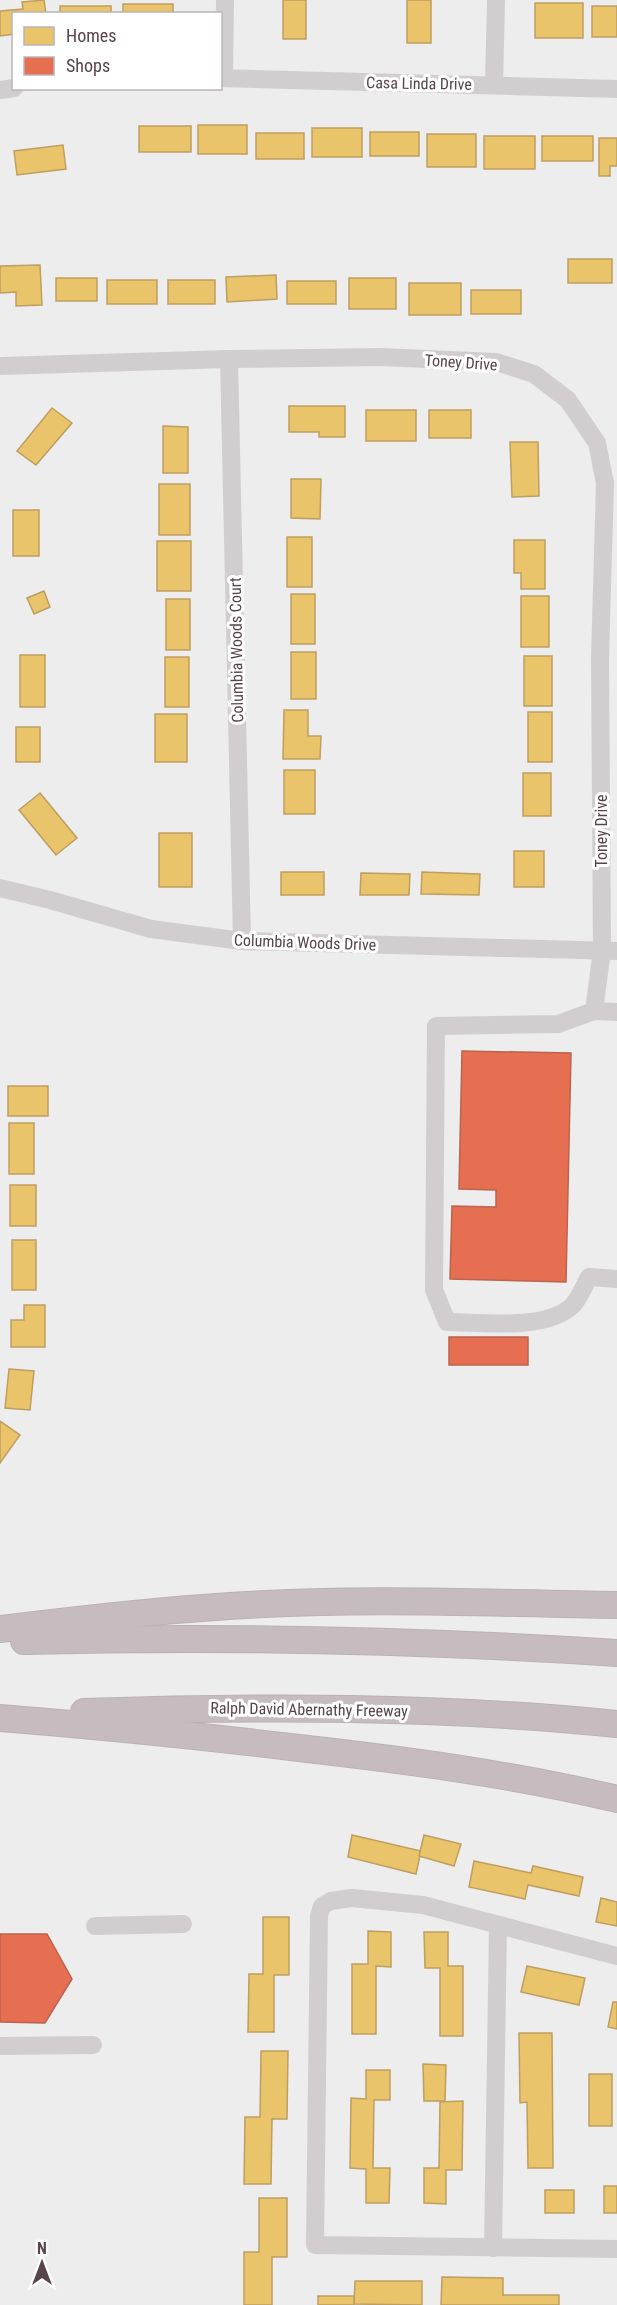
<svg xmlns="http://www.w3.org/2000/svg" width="617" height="2305" font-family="'Roboto Condensed',sans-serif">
  <rect width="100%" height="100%" fill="#ecedec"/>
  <g fill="#e9c46a" stroke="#be9e61" stroke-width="1.5">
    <polygon points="44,0 46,14 14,14 14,34 0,36 0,11 23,9 22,2"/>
    <rect x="283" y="0" width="23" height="39"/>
    <rect x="407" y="0" width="24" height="43"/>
    <rect x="535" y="3" width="48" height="35"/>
    <rect x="123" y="4" width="50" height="10"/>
    <rect x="60" y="6" width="51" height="8"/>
    <rect x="592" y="6" width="25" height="31"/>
    <rect x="198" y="125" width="49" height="29"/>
    <rect x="139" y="126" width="52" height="26"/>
    <rect x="312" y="128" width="50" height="29"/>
    <rect x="370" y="132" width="49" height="24"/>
    <rect x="256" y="133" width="48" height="26"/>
    <rect x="427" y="134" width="49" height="33"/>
    <rect x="484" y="136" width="51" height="33"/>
    <rect x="542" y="136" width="51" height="25"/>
    <polygon points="599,138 617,138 617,166 610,166 610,176 599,176"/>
    <polygon points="63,145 66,169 17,175 14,151"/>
    <rect x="568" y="259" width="44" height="24"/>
    <polygon points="40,265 42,305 16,306 16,292 0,293 0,266"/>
    <polygon points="276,275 277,299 227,302 226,277"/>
    <rect x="56" y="278" width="41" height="23"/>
    <rect x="349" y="278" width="47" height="31"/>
    <rect x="107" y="280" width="50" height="24"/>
    <rect x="168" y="280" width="47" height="24"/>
    <rect x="287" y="281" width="49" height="23"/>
    <rect x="409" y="283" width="52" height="32"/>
    <rect x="471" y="290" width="50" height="24"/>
    <polygon points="289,406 345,406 345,437 319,437 319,432 289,432"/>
    <polygon points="52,408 72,423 36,465 17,451"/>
    <rect x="366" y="410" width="50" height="31"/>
    <rect x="429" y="410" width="42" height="28"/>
    <polygon points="163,426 188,427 188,473 163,473"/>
    <polygon points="510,442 538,442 539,496 512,497"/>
    <polygon points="291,479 321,479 320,519 291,518"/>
    <rect x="159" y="484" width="31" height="51"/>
    <rect x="13" y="510" width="26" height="46"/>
    <rect x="287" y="537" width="25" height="50"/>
    <polygon points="514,540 545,540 545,589 521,589 521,573 514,573"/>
    <rect x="157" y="541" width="34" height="50"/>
    <polygon points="44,591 50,607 34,614 27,598"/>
    <rect x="291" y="594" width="24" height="50"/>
    <rect x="521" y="596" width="28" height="51"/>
    <rect x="166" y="599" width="24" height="51"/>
    <rect x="291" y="652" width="25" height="47"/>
    <rect x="20" y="655" width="25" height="52"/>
    <rect x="524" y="656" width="28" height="50"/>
    <rect x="165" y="657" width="24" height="50"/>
    <polygon points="284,710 308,710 308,736 321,736 320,759 283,759"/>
    <rect x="528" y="712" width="24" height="50"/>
    <rect x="155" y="714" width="32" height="48"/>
    <rect x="16" y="727" width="24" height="35"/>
    <rect x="284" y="770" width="31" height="44"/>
    <rect x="523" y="773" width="28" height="43"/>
    <polygon points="40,793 77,838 56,855 19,810"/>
    <rect x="159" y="833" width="33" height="54"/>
    <rect x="514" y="851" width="30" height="36"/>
    <rect x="281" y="872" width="43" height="23"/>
    <polygon points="422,872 480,874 479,895 421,894"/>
    <polygon points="361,873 410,874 409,895 360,895"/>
    <rect x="8" y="1086" width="40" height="30"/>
    <rect x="9" y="1123" width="25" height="51"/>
    <rect x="10" y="1185" width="26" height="41"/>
    <rect x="12" y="1240" width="24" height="50"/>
    <polygon points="24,1305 45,1305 45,1347 11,1347 11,1320 24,1320"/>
    <polygon points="9,1369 34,1371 30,1410 5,1408"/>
    <polygon points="0,1421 20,1435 0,1463"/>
    <polygon points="352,1835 421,1851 416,1874 348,1857"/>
    <polygon points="424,1835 461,1844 454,1866 419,1856"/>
    <polygon points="474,1861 531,1873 533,1866 583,1877 579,1896 528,1885 525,1899 469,1887"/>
    <polygon points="601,1898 617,1902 617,1926 596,1922"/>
    <polygon points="263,1917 289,1917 289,1975 274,1975 274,2032 248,2032 249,1974 263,1974"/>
    <polygon points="368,1931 391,1932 391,1967 376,1966 376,2034 352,2034 352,1964 368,1964"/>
    <polygon points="424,1932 448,1932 448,1966 463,1966 463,2036 440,2036 440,1968 425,1968"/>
    <polygon points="527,1966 585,1978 579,2005 521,1992"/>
    <polygon points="613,2002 617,2002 617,2029 608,2027"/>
    <polygon points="519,2033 552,2033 553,2168 528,2168 527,2102 520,2103"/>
    <polygon points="261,2051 288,2051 287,2119 272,2119 271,2184 244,2184 245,2117 260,2117"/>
    <polygon points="423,2064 446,2065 445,2101 424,2101"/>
    <polygon points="366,2070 390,2070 390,2100 374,2100 373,2168 390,2168 389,2203 366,2203 366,2169 350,2168 351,2098 366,2099"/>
    <rect x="589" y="2074" width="23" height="52"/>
    <polygon points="463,2101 462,2170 446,2170 446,2204 424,2203 424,2168 439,2168 440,2102"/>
    <rect x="604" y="2186" width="13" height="27"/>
    <rect x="545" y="2190" width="29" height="23"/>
    <polygon points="259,2198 287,2198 287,2257 272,2257 272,2305 244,2305 244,2252 259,2252"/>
    <polygon points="442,2277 503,2278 503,2295 559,2295 559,2305 441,2305"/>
    <polygon points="355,2281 422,2281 422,2305 354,2304"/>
    <rect x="318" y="2296" width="36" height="9"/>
  </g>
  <g fill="#e76f51" stroke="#bc6250" stroke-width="1.5">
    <polygon points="462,1051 571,1053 566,1282 450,1279 452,1206 496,1207 496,1190 459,1189"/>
    <rect x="449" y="1337" width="79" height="28"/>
    <polygon points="0,1934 47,1934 72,1979 45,2023 0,2022"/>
  </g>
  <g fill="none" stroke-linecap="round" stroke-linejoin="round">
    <g stroke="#bcb1b4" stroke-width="28">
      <g id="highway">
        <path d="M0 1629C107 1616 214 1604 322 1602 420 1599 519 1604 617 1605"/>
        <path d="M24 1641C222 1636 419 1640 617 1653"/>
        <path d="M84 1712C262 1706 440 1706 617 1724"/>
        <path d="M0 1718C100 1726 199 1736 299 1748 405 1760 512 1774 617 1799"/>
      </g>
    </g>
    <g stroke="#d2cecf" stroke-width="18">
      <polyline points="220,78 617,89"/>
      <polyline points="224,78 225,0"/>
      <polyline points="494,85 496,0"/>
      <polyline points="0,90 14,88"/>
      <polyline points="229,359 242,941"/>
      <polyline points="0,366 229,359 381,357 496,362 534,374 568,400 597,443 605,483 600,658 602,950 594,1011"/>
      <polyline points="0,888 50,900 151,929 242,941 617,951"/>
      <path d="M617 1012 594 1011 558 1024 436 1026 434 1290 447 1322C482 1322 545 1331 572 1306 579 1299 584 1286 589 1277L617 1279"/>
      <polyline points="95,1926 183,1924"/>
      <polyline points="617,1956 423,1905 352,1898 331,1901 322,1906 319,1916 315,2245 617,2249"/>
      <polyline points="0,2046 93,2045"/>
      <polyline points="493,2248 498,1926"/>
    </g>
    <use href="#highway" stroke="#c6bcc0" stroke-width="26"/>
  </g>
  <g text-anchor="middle" stroke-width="6" stroke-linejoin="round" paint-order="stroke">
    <g font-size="16" fill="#58444c" stroke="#fff">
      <text transform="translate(419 83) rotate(1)" y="6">Casa Linda Drive</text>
      <text transform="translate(461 362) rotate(4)" y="6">Toney Drive</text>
      <text transform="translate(236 650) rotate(-91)" y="6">Columbia Woods Court</text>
      <text transform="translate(601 831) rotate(-90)" y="6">Toney Drive</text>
      <text transform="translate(305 942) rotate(2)" y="6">Columbia Woods Drive</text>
      <text transform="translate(309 1709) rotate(1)" y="6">Ralph David Abernathy Freeway</text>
    </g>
  </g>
  <rect x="12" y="12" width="210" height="78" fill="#ffffff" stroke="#bcb4b7" stroke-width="1.5"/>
  <rect x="24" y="27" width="30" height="18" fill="#e9c46a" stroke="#bcb4b7" stroke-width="1.5"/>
  <text x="66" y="42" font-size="18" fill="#58444c">Homes</text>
  <rect x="24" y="57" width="30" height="18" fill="#e76f51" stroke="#bcb4b7" stroke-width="1.5"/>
  <text x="66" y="72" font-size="18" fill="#58444c">Shops</text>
  <g transform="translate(42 2263)" stroke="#ffffff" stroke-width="4.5" paint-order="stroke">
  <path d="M0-4.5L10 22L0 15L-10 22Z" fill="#58444c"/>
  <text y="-9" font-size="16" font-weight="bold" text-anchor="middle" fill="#58444c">N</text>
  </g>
</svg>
